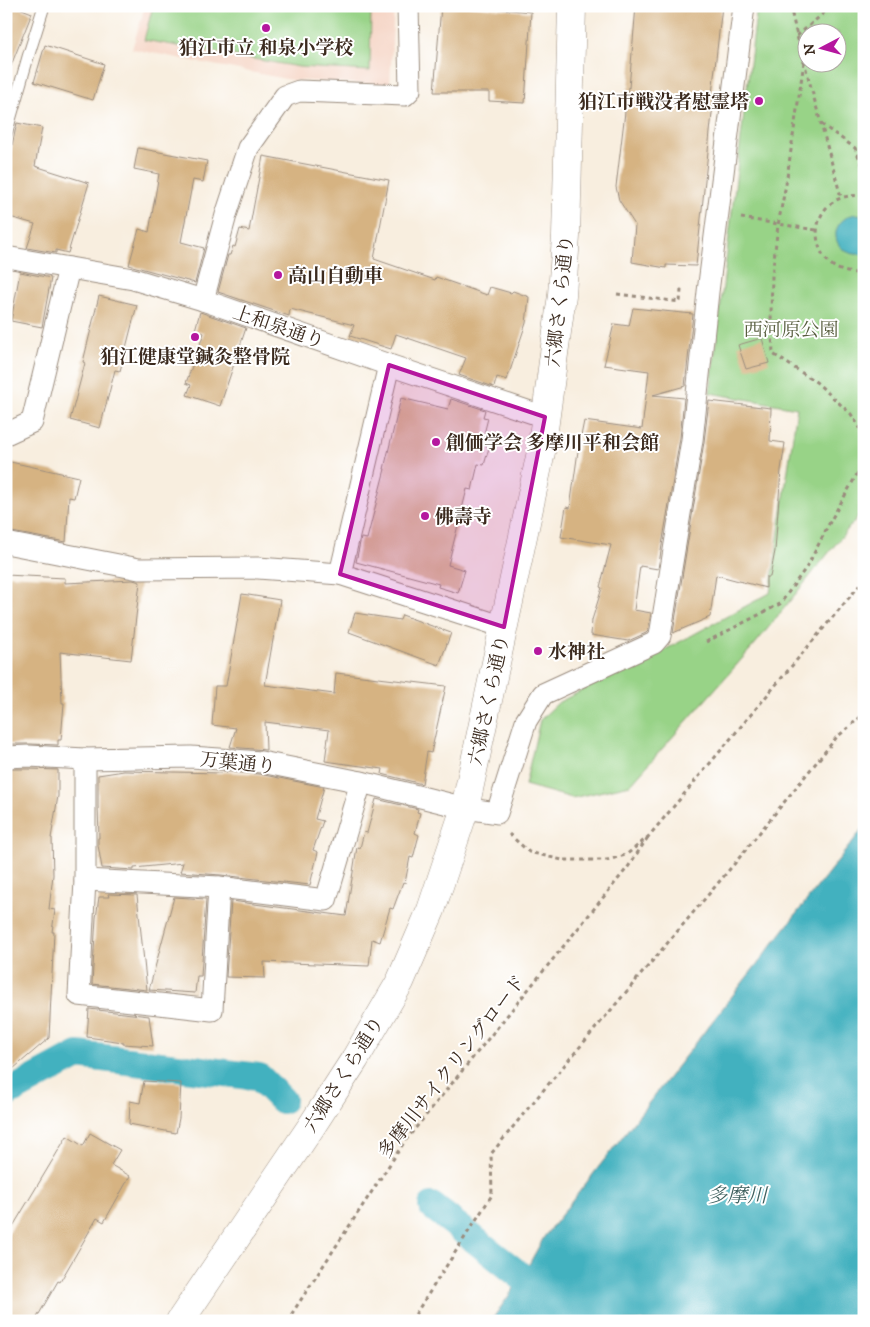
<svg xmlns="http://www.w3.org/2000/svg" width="870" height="1327" font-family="'IM FELL DW Pica','Noto Serif JP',serif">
  <rect width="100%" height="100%" fill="#fff"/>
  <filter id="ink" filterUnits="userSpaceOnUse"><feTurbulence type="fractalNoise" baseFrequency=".02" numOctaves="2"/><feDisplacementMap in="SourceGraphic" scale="10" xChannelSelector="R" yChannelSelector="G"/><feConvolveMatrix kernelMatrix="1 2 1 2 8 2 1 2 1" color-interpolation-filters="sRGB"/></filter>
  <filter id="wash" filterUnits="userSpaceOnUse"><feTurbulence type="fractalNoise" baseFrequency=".0096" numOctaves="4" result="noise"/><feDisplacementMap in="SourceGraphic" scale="20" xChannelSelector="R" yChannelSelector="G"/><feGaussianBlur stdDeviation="1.12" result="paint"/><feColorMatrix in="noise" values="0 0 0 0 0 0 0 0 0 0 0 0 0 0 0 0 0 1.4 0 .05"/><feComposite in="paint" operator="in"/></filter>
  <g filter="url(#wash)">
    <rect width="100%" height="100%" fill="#f8eedf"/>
    <polygon fill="#f5d3c2" points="145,6 394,6 390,85 291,80 132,49"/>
    <g fill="#98d387" stroke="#6a7e52" fill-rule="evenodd">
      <polygon points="153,6 371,6 370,71 299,67 144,40"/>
      <path d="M757 6H864V509L756 643 630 785 572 798 525 785 540 720 559 702 674 645 770 593 797 408 710 393ZM808 32H838V62H808Z"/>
    </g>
    <g fill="#43b1bf" stroke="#3f6e6e">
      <path d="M855 214 864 215V254C832 258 825 222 855 214Z"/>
      <polygon points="864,827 864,1321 491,1321 522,1277 544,1237"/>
    </g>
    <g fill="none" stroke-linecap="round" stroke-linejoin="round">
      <g stroke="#43b1bf" stroke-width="28">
        <polyline points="6,1094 78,1055 259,1077 282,1100"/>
        <polyline points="432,1206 522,1277"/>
      </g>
    </g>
    <g id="blocks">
      <g fill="#d6b382">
        <polygon points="6,6 14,6 32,13 8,73 6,73"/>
        <polygon points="441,6 469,6 531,12 525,103 489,101 489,92 434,92"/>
        <polygon points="636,6 722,6 712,94 714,94 696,266 666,265 666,268 632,262 635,225 619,200 616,187 628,87 629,88"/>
        <polygon points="45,45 104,64 93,100 34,82"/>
        <polygon points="17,123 42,128 35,166 89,183 68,253 56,250 56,253 27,248 35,224 6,216 6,172"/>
        <polygon points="138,148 207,161 203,182 193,180 181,242 204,248 195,283 129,265 139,229 149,232 159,174 134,169"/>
        <polygon points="263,156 389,180 374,259 435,280 436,277 487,295 490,287 511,293 513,291 529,297 526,323 507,380 497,377 494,387 459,375 466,358 396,334 391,349 350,336 354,325 290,309 289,316 218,292 228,255 230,255 233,246 235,247 240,229 249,231"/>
        <polygon points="20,272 51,278 42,327 11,321"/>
        <polygon points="99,296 137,305 120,371 115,370 100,428 70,420 85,363 83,362"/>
        <polygon points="633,308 693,314 685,386 653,395 684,398 680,438 658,569 640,566 634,610 651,613 648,631 646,633 628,641 591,635 592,620 602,588 600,587 611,545 561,537 566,507 570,508 578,451 584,421 642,429 649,371 604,365 614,324 629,326"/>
        <polygon points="200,312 246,328 220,406 187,395 191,385 186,383 204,333 195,330"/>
        <polygon points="762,338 769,363 746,369 738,345"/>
        <polygon points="401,398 448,409 451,399 485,410 483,417 488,418 482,442 489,448 484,465 478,464 472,490 467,489 448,565 465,570 458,593 438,587 439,584 356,562 361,538 367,539 385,469 384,469"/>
        <polygon points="709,401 771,408 770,441 785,443 781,470 775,551 770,577 766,577 766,588 716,575 710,617 673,633 704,442"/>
        <polygon points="6,461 79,477 74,498 69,497 66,542 6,531"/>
        <polygon points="6,575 65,578 65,583 133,580 140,582 131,660 60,652 62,703 64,703 61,740 58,740 58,745 30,744 6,744"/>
        <polygon points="242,594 280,600 265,685 334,694 336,673 446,686 431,753 427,752 422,784 382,774 383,769 325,761 329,730 265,722 266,750 230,747 236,728 212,725 215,686 226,686"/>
        <polygon points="355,613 400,620 402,615 451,633 439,665 349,632"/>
        <polygon points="6,769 29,769 58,770 58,796 51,838 52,838 53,875 49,909 55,910 52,932 54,932 49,1038 6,1075"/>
        <polygon points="124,771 222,773 223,772 259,774 324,787 315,819 323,821 313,850 318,852 310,885 221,875 180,872 183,863 134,868 134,870 102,868 98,845 98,838 99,838 98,806 98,775"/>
        <polygon points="376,799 418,809 417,812 420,813 415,833 419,835 413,858 410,857 405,883 403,882 393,909 390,908 380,942 372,939 369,966 264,962 265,978 226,977 231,901 346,916 357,847 360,848 364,832 367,833"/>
        <polygon points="108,894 137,895 147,990 92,984 96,918 99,897 109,897"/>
        <polygon points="174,897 206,899 201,976 197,976 195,993 149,990"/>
        <polygon points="89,1009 149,1016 153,1046 123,1044 123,1042 87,1037"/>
        <polygon points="144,1081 181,1083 179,1118 176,1133 129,1124 130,1101 140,1103"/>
        <polygon points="90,1133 120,1150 111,1165 130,1176 104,1222 97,1218 60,1282 58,1281 35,1321 6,1321 6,1238 67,1136 83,1146"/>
      </g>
    </g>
  </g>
  <g filter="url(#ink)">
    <use href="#blocks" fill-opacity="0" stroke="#9a8c7e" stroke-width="1"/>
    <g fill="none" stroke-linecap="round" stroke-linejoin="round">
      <g stroke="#9a8c7e" stroke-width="13">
        <polyline id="lane" points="6,134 28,57 44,6"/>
      </g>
      <g stroke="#9a8c7e" stroke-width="23">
        <g id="street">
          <polyline points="6,257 133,279 203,300 389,365 545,417"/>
          <polyline points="203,300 226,215 248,148 285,96 299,91 405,95 410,90 408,6"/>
          <polyline points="6,434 32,422 69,268"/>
          <polyline points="6,543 139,569 258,568 340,574 504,627"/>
          <polyline points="340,574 389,365"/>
          <polyline points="6,757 29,756 85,759 191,757 261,762 361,782 465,808 497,813 526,721 543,694 654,643 660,636 692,440 708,292 744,6"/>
          <polyline points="85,759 85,880 79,995 212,1010 219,887 326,900 361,782"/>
          <polyline points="85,880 219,887"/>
        </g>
      </g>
      <g stroke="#9a8c7e" stroke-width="29">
        <polyline id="secondary" points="180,1321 311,1127 355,1059 400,982 431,910 465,808 541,452 554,354 562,295 566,236 572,6"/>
      </g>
      <g stroke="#9a8c7e" stroke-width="3" stroke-dasharray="4 4" stroke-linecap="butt">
        <polyline points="790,6 797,36 841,197"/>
        <polyline points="797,36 832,6"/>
        <polyline points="804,62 786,184 778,225 772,276 771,315 773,354 816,382 851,414 864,434"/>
        <polyline points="821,124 855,148 864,169"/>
        <path d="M864 196C799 188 804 282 864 272"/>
        <polyline points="741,218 816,230"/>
        <polyline points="617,294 680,302 681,290 684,291"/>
        <polyline points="706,642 780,604 808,565 831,520 864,462"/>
        <polyline points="509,834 529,852 562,860 607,860 626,855 648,837 864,580"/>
        <polyline points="287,1321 405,1141 628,867 648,837"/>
        <polyline points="411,1321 492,1195 491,1154 530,1106 735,863 836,738 864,714"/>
      </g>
      <use href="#lane" stroke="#fff" stroke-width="11"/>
      <use href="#street" stroke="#fff" stroke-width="21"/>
      <use href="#secondary" stroke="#fff" stroke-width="28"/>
    </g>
  </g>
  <path fill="#b5179e" fill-opacity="0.2" stroke="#b5179e" stroke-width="4" stroke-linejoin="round" d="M389 365 545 417 504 627 340 574Z"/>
  <g fill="#b5179e" stroke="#fff" stroke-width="2">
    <circle cx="266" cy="28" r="5"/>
    <circle cx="759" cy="101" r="5"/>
    <circle cx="278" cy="275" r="5"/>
    <circle cx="195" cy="337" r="5"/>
    <circle cx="436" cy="442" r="5"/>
    <circle cx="425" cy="516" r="5"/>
    <circle cx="538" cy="651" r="5"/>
  </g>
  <g text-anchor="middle" stroke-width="4" stroke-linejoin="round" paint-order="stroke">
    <g font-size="19" font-weight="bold" fill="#3b2a1e" stroke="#fff" text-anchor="start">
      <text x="266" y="54" text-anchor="middle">狛江市立 和泉小学校</text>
      <text x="749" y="108" text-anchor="end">狛江市戦没者慰霊塔</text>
      <text x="288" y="282">高山自動車</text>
      <text x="195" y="363" text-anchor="middle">狛江健康堂鍼灸整骨院</text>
      <text x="446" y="449">創価学会 多摩川平和会館</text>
      <text x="435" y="523">佛壽寺</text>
      <text x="548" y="658">水神社</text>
    </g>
    <g font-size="19" fill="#3b2a1e" stroke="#fff">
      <text transform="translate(559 301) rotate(-84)" y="7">六郷さくら通り</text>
      <text transform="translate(279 326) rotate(19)" y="7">上和泉通り</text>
      <text transform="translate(488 700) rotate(-78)" y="7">六郷さくら通り</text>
      <text transform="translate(238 762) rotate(6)" y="7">万葉通り</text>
      <text transform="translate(451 1066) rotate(-52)" y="7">多摩川サイクリングロード</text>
      <text transform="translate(343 1074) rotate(-58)" y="7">六郷さくら通り</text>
    </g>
    <g font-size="19" fill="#575d3e" stroke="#fff">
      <text x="791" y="336">西河原公園</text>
    </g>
    <g font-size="20" font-style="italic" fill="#3e605e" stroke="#fff">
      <text x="737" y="1202">多摩川</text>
    </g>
  </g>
  <rect width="870" height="1327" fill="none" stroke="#fff" stroke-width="25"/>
  <g transform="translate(822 48) rotate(264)"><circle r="24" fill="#ffffff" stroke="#b1aaa5"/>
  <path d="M0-4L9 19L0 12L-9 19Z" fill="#b5179e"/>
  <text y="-8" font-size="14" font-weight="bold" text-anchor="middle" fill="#3b2a1e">N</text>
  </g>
</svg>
